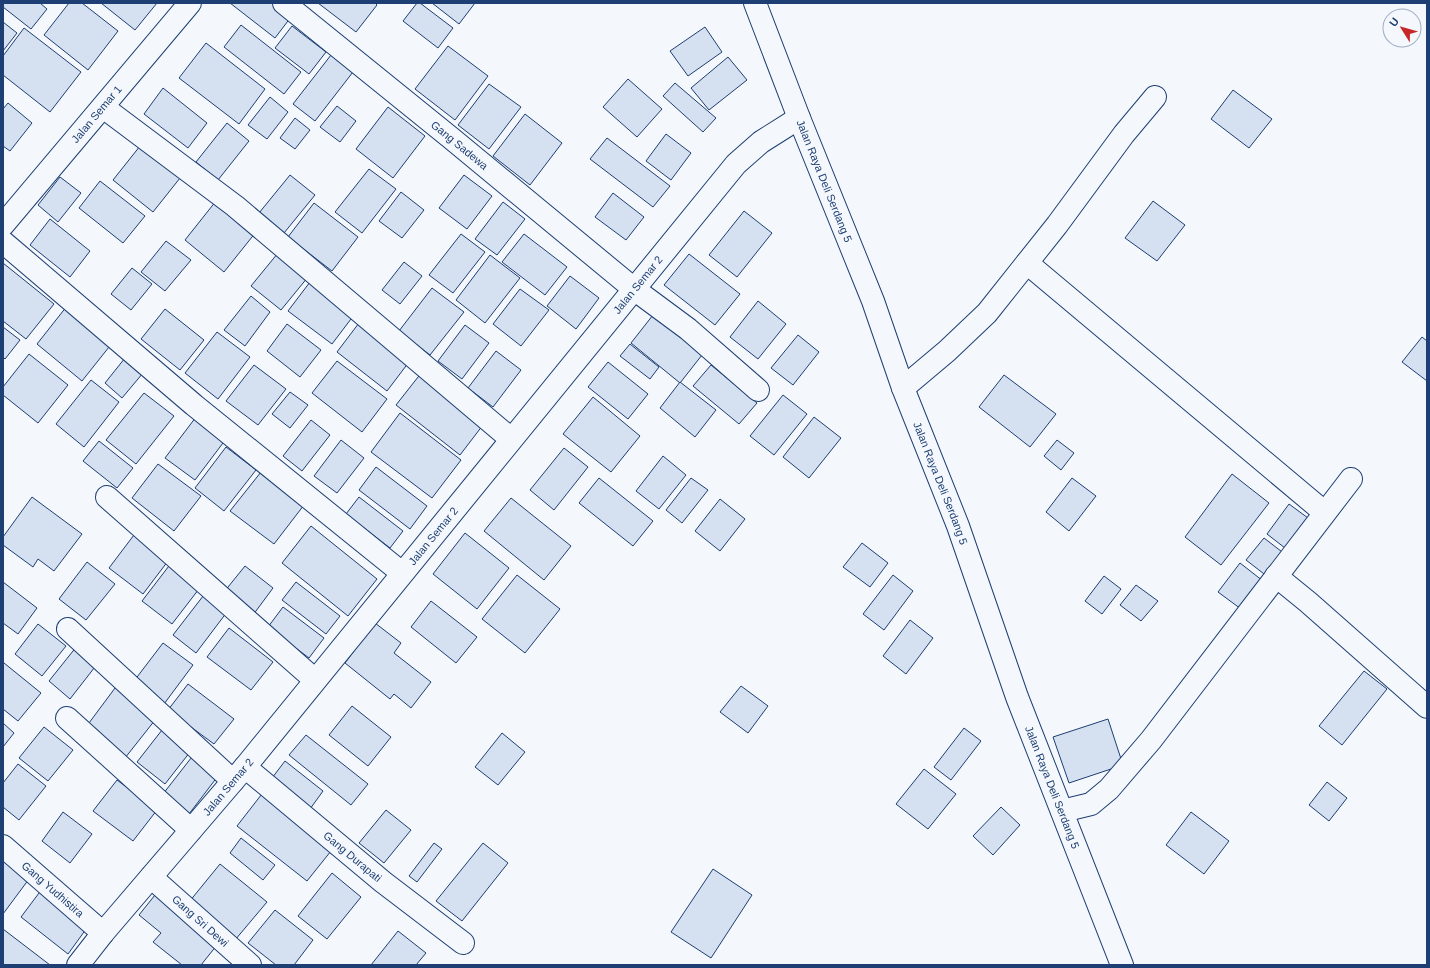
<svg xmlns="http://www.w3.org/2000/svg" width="1430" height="968" font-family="Arial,sans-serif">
  <rect width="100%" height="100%" fill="#f4f7fb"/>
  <g fill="#d5e0f0" stroke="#1d3f73">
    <polygon points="3,3 40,3 47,9 31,29 3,7"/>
    <polygon points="69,3 82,3 118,31 88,70 44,35"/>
    <polygon points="101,3 157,3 135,30"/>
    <polygon points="230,3 281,3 294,13 275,38"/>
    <polygon points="318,3 375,3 377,5 356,32"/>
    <polygon points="417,3 420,3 453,28 438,48 403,21"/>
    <polygon points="432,3 475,3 459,24"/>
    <polygon points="3,22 17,33 3,51"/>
    <polygon points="241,25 301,72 284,94 224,47"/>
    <polygon points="292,26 326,52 309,74 275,48"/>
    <polygon points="705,27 722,52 688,76 670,51"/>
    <polygon points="24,28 81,72 50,112 3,75 3,56"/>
    <polygon points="206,43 265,89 239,124 179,78"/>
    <polygon points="448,46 488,76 455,120 415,89"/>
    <polygon points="331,55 353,72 315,121 293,104"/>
    <polygon points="728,57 747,80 709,110 691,88"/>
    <polygon points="628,79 662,109 637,137 603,107"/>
    <polygon points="675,83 716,118 703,132 663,96"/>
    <polygon points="489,84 521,107 489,149 458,125"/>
    <polygon points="163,88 207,123 188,148 144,114"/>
    <polygon points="1233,90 1272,119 1249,148 1211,119"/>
    <polygon points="270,97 288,112 267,139 248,125"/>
    <polygon points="8,103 32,123 10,151 3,146 3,109"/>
    <polygon points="337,106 356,121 340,142 320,127"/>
    <polygon points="388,107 425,136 393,178 356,149"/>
    <polygon points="525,114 562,143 530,185 493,156"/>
    <polygon points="295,118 310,130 295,149 280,138"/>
    <polygon points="227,123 249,141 218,180 196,162"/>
    <polygon points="666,134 691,153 671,180 646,161"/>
    <polygon points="607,138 670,186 653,207 590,159"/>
    <polygon points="144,141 184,173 153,212 113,180"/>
    <polygon points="369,169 396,189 362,233 335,212"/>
    <polygon points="290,175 315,195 284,233 259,213"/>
    <polygon points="464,175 492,196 467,229 439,208"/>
    <polygon points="60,177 81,193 58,222 38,205"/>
    <polygon points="100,181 145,216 123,243 79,208"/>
    <polygon points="401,192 424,210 402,238 379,221"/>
    <polygon points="613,193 644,217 626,240 595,217"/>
    <polygon points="216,201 256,232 224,272 185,240"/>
    <polygon points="1153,201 1185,225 1157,261 1125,238"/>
    <polygon points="503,202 525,219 497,255 475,239"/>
    <polygon points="314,203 358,237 332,271 288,237"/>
    <polygon points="744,211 772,233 737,277 709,255"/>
    <polygon points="50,219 90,251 70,277 30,245"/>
    <polygon points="461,234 485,252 453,293 429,275"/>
    <polygon points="524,234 567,267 545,295 502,262"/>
    <polygon points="166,241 191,260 165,291 141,272"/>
    <polygon points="278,253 308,277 281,310 251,286"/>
    <polygon points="689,254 740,294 715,325 664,285"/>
    <polygon points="490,255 520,278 485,323 456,300"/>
    <polygon points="404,262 422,276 400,304 382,290"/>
    <polygon points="3,263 54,304 26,339 3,321"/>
    <polygon points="132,268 152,284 131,310 111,294"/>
    <polygon points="570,276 599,298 576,329 547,306"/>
    <polygon points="310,282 354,315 332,344 288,311"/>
    <polygon points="432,288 464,312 430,355 399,331"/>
    <polygon points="520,289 549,310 521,346 493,324"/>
    <polygon points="251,296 270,312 245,346 224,330"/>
    <polygon points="758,301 786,324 758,359 730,337"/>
    <polygon points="67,306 113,342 82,381 37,344"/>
    <polygon points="165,309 204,340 180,370 141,339"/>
    <polygon points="653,315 702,355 680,383 631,343"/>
    <polygon points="362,319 412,358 387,391 337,352"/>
    <polygon points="287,324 321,350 300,377 267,351"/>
    <polygon points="465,325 489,343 462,379 438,361"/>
    <polygon points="3,327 20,340 5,359 3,357"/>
    <polygon points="217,332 250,357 218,399 185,373"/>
    <polygon points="798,335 819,352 793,385 771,368"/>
    <polygon points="1422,337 1427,341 1427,381 1402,362"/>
    <polygon points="630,344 659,367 650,379 620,356"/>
    <polygon points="496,351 521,370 493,407 468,388"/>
    <polygon points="29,354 68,385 38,423 3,395 3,387"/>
    <polygon points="125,358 143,373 122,398 105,383"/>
    <polygon points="337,361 387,399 362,432 312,393"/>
    <polygon points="608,362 648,394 628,419 588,387"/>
    <polygon points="254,365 286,389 258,425 226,401"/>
    <polygon points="711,365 757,403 739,424 693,386"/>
    <polygon points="422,372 486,421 460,455 396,405"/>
    <polygon points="1004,375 1056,414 1030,447 979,407"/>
    <polygon points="91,380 119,402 84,447 56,424"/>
    <polygon points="680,382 716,410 695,437 660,408"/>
    <polygon points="290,392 308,405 290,428 272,414"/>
    <polygon points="144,393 174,416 136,464 106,440"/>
    <polygon points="783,395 807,414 774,455 750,436"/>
    <polygon points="593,397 640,436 611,472 563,434"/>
    <polygon points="400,413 461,460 432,498 371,452"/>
    <polygon points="196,417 226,439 195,480 165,458"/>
    <polygon points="814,417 841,438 809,478 783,457"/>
    <polygon points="311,420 330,435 302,471 283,456"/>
    <polygon points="341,440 364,458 337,493 314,476"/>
    <polygon points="1057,440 1074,453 1061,470 1044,456"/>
    <polygon points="99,441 133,468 117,488 83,461"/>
    <polygon points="226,447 256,470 224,511 195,488"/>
    <polygon points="564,448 588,467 554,510 530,490"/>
    <polygon points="663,456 686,475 659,509 636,491"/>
    <polygon points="158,464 201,496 174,531 132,498"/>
    <polygon points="376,467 427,506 410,529 359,490"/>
    <polygon points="261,472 304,505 274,544 230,511"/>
    <polygon points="1232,474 1269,503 1221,565 1185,537"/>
    <polygon points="599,478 653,521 633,546 579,503"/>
    <polygon points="691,478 708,490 682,523 666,510"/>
    <polygon points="1072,478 1096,496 1069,531 1046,512"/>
    <polygon points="32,497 82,534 54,571 38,559 33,567 3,545 3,537"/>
    <polygon points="359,497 403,531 390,548 346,514"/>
    <polygon points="511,498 571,546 544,580 484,531"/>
    <polygon points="720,499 745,519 720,551 695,531"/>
    <polygon points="1289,504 1308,518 1285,548 1267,534"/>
    <polygon points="311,526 377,579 348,616 282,563"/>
    <polygon points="137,531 171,557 143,594 109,568"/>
    <polygon points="465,533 509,568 477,609 433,574"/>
    <polygon points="1264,538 1286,555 1268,577 1246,560"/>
    <polygon points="862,543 888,563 870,587 843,567"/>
    <polygon points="87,562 115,584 86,620 59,599"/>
    <polygon points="172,562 202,585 172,624 142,601"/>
    <polygon points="1240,563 1263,581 1241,609 1218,592"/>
    <polygon points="245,566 273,588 253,615 224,592"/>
    <polygon points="517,575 560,609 525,653 482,619"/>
    <polygon points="893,575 913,591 884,630 863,614"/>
    <polygon points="1104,576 1121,589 1102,614 1085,601"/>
    <polygon points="3,582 37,608 18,634 3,623"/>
    <polygon points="296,582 340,616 326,634 282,600"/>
    <polygon points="1136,585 1158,601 1141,621 1120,605"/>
    <polygon points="207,591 230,608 196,653 173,635"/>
    <polygon points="431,601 477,637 456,663 411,627"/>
    <polygon points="283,607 324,638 309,658 268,627"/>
    <polygon points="910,620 933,638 906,674 883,656"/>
    <polygon points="375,623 401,643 394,653 431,682 411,708 394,694 390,699 345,663"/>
    <polygon points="38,624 66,646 42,676 15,654"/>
    <polygon points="229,628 273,662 251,690 207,657"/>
    <polygon points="163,643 193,665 164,704 134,681"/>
    <polygon points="77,646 98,663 70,699 49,681"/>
    <polygon points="4,663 41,693 18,721 3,709 3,664"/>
    <polygon points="1364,671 1387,689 1342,745 1319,726"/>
    <polygon points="118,684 159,715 125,758 86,727"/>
    <polygon points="188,684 234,719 214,744 168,710"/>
    <polygon points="741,686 768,706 748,733 720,712"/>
    <polygon points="352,706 391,737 368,766 329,735"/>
    <polygon points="1108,719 1123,765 1069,783 1053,737"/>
    <polygon points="3,723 14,733 3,747"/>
    <polygon points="44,727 73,750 48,781 19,758"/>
    <polygon points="964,728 981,741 951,780 934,767"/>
    <polygon points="162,730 190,752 165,784 137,762"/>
    <polygon points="502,733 525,752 498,785 475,767"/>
    <polygon points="306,735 368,784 351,805 289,755"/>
    <polygon points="195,753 221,772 189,814 163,794"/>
    <polygon points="285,761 323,791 310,809 272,778"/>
    <polygon points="18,764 46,786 19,820 3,807 3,783"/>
    <polygon points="924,769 956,794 928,829 896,804"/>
    <polygon points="117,780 157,810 133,841 93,811"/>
    <polygon points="1327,782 1347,798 1329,821 1309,805"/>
    <polygon points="265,790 335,846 307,881 237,826"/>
    <polygon points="1001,807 1020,825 993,855 973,836"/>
    <polygon points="386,810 411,830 384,863 359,843"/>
    <polygon points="63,812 92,834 70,863 42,841"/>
    <polygon points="1191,812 1229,841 1204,874 1166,845"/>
    <polygon points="241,838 275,865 263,880 230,853"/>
    <polygon points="434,843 442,849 417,882 409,876"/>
    <polygon points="483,843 508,863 462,921 436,901"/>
    <polygon points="3,859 29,879 3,914"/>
    <polygon points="220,864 267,902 235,940 189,902"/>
    <polygon points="713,869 752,895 711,958 671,932"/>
    <polygon points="332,873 361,897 327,939 298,916"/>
    <polygon points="42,889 89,925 68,954 21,917"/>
    <polygon points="159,890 221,940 201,965 182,965 153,942 161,933 139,915"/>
    <polygon points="275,910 313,940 294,965 276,965 248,943"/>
    <polygon points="3,929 50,965 3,965"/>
    <polygon points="398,931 426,953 416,965 371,965"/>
  </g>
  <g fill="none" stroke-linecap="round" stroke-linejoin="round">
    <g stroke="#1d3f73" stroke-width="24">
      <g id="minor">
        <path id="s1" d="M284 3 451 138 634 289 688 329 758 390"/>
        <polyline points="103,107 235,206 511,439"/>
        <path id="s2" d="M3 225 190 3"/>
        <polyline points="3,242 194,405 402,573"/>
        <polyline points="1027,263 1324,512"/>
        <polyline points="903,388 947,351 987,313 1057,225 1124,134 1155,97"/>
        <polyline points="107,497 315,680"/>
        <polyline points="1276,576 1308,602 1427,707"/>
        <polyline points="68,629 233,781"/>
        <polyline points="67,718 191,830"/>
        <path id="s3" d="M245 767 383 882 463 943"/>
        <polyline points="1062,811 1091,804 1109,789 1151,740 1351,479"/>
        <path id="s4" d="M3 846 103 933"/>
        <path id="s5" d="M151 877 250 965"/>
        <path id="s6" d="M78 965 103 933 245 767 736 164 761 142 799 118"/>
      </g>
    </g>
    <g stroke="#1d3f73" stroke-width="24">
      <g id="tertiary">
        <path id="s7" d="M755 3 799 118 873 301 903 388 958 526 1017 697 1122 965"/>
      </g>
    </g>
    <use href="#minor" stroke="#f4f7fb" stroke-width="22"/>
    <use href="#tertiary" stroke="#f4f7fb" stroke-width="22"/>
  </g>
  <g text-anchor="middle" stroke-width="3" stroke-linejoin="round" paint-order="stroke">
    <g font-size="11" fill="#1d3f73" stroke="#f4f7fb">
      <text dy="4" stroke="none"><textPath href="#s2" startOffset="145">Jalan Semar 1</textPath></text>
      <text dy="4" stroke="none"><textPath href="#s1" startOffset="226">Gang Sadewa</textPath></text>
      <text dy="4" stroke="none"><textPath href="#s7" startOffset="191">Jalan Raya Deli Serdang 5</textPath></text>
      <text dy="4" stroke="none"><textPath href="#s6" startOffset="881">Jalan Semar 2</textPath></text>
      <text dy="4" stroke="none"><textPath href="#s7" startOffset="515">Jalan Raya Deli Serdang 5</textPath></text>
      <text dy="4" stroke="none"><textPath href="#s6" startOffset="557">Jalan Semar 2</textPath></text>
      <text dy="4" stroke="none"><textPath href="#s6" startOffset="233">Jalan Semar 2</textPath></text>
      <text dy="4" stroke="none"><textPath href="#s7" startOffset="839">Jalan Raya Deli Serdang 5</textPath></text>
      <text dy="4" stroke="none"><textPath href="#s3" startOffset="140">Gang Durapati</textPath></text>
      <text dy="4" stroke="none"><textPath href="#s4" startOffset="66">Gang Yudhistira</textPath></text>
      <text dy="4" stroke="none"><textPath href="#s5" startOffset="66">Gang Sri Dewi</textPath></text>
    </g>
  </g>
  <rect width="1430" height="968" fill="none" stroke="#1d3f73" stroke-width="8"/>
  <g transform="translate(1402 28) rotate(307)"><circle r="19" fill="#f4f7fb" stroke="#9eadc5"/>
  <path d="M0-3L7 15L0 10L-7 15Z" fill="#c62828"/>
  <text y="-6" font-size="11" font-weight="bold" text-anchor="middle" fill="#1d3f73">U</text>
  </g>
</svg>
